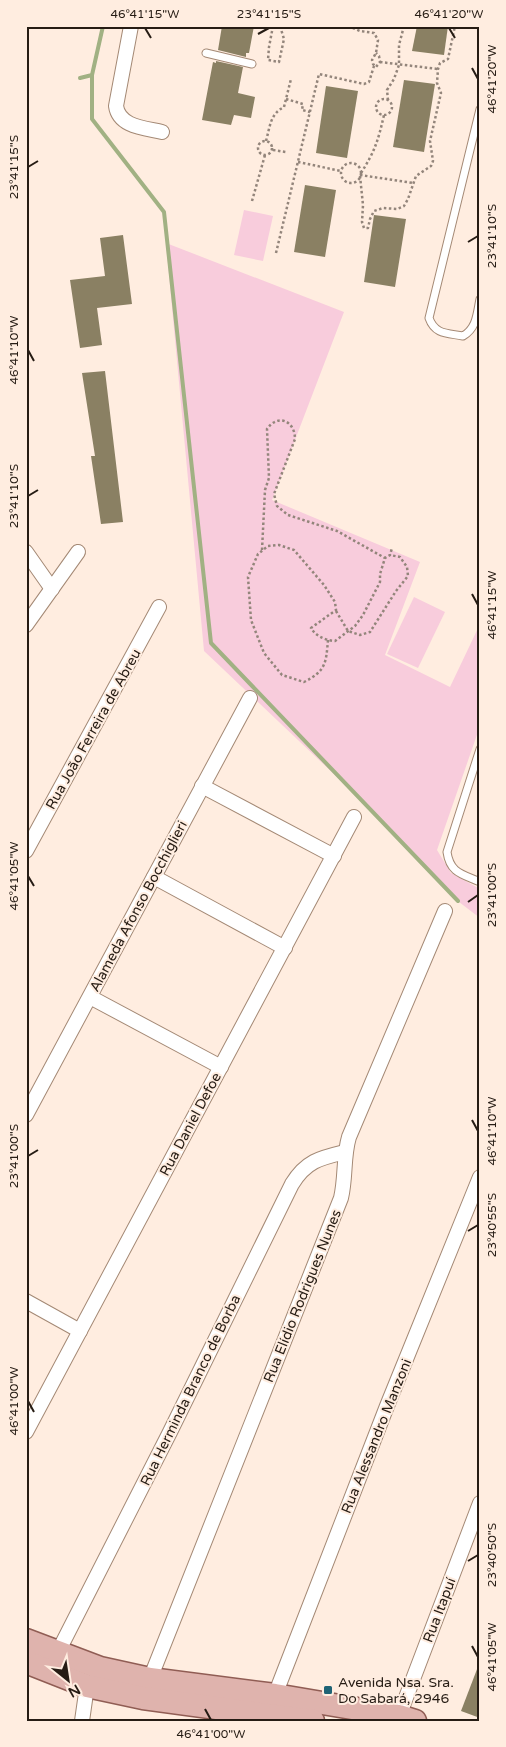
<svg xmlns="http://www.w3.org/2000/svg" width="506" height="1747" font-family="'Varela Round',sans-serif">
  <rect width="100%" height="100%" fill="#ffede0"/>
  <g fill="#f8ccdc">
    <polygon points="244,210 273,216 263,261 234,255"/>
    <polygon points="166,243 344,312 272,500 420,562 385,655 450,687 480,624 480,726 437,850 451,873 480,889 480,918 459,902 337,777 204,651"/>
    <polygon points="414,597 445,612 418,668 387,654"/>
  </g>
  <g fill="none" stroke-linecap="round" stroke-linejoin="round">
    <g stroke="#a1b183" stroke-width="4">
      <polyline points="92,75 92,119 164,212 211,643 458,901"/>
      <polyline points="80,78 92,75 103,26"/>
    </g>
  </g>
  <g fill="#8a8063">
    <polygon points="222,26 254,26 249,53 246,53 246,57 218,50"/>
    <polygon points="417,26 448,26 444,55 412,51"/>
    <polygon points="216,61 243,67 238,93 255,97 251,118 234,115 231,125 202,120 213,62 216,63"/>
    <polygon points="404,80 435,84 424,152 393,147"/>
    <polygon points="326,86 358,91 347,158 316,153"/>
    <polygon points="305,185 336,190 325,257 294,252"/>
    <polygon points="374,215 406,219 395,287 364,282"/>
    <polygon points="123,235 132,304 97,308 102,345 80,348 70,280 105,276 100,238"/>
    <polygon points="105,371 123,522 101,524 91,456 95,456 82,373"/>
    <polygon points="479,1664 480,1664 480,1718 461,1711"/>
  </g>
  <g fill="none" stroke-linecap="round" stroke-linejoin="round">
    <g stroke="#a48975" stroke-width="9">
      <g id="lane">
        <polyline points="206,53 252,64"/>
        <path d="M480 109 429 318C435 335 448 333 463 336 477 328 477 313 480 299"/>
        <path d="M480 749 447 852C450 873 462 874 480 882"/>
      </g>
    </g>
    <g stroke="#a48975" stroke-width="16">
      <g id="street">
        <path d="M131 26 116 106C119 127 145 128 162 132"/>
        <polyline points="26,552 52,589"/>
        <polyline points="26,625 78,552"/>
        <polyline points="202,786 334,856"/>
        <polyline points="26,851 159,607"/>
        <polyline points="154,877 285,948"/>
        <polyline points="90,997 221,1067"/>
        <polyline points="26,1115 250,698"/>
        <polyline points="26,1301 80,1331"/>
        <polyline points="26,1432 354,817"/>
        <path d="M58 1652 170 1432 292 1184C306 1161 320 1158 345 1152"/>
        <path d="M150 1679 341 1198C346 1177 343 1157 349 1137L445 911"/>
        <polyline points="275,1695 387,1406 480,1177"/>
        <polyline points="399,1716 480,1503"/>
        <polyline points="82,1721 87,1686"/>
      </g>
    </g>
    <g stroke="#905d54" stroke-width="25">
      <g id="primary">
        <polyline points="26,1640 100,1668 150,1679 275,1695 399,1716 415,1721"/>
        <polyline points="26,1662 87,1686 143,1698 313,1721"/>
      </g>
    </g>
    <g stroke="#93857b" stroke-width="2.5" stroke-dasharray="2.5 2.5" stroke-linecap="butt">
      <polyline points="273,26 269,47 268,60 279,62 284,39 280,26"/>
      <polyline points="348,26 360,31 374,33 378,40 376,53 372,60 373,64 376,67 380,62 379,56 376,53"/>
      <polyline points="380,62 438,69"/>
      <circle cx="384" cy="107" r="8"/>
      <polyline points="286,99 303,104 302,110 310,112"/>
      <polyline points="388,100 387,90 394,79 399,65 399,45 404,26"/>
      <circle cx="265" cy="148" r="7"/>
      <path d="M266 141C270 127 270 114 284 107L291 79"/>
      <polyline points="273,150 286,152"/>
      <polyline points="298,162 341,171"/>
      <circle cx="351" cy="173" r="10"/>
      <path d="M361 173C375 151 378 141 384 115"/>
      <polyline points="360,175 413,183"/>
      <polyline points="360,176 363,205 362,222 364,228 368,228 370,219 374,211 383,208 397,209 404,206 408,199 416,176 431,166 433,161 430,141 441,93 437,83 438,69 440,63 448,59 455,26"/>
      <polyline points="252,201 265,155"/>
      <polyline points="276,253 319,74 364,84 369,82 374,66"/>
      <path d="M262 550 265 490 269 478 267 429C278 413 295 421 295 439L274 494 277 506 288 515 337 531 385 558"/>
      <polyline points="336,611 348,631 360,635 370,632 396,591 408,576 407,567 400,557 390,555"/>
      <path d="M328 640C326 663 326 671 304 682L282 675 264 653 251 620 248 577 258 554 268 546 279 545 294 550 324 585 335 602 336 610 311 628C316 636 324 640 335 641L355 626 363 615 380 582V574L385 558 390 555 392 548"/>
    </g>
    <use href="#lane" stroke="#fff" stroke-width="7"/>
    <use href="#street" stroke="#fff" stroke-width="14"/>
    <use href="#primary" stroke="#dfb3ad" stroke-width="22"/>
  </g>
  <path fill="none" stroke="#261c14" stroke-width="2" d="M145 28 151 38M449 28 455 38M258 34 269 28M472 68 478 79M28 167 38 161M468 242 478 236M28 350 34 361M28 496 38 490M472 594 478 605M28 876 34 886M468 902 478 895M472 1120 478 1131M28 1156 38 1150M468 1231 478 1225M28 1401 34 1412M468 1561 478 1555M472 1646 478 1657M205 1709 211 1720"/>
  <rect fill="#1f6375" stroke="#ffede0" stroke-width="2" x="323" y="1685" width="10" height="10" rx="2.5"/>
  <g text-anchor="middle" stroke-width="4" stroke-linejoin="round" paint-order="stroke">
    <g font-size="14" fill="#261c14" stroke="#ffede0">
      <text transform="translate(93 729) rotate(-61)" y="5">Rua João Ferreira de Abreu</text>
      <text transform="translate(138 906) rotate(-62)" y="5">Alameda Afonso Bocchiglieri</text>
      <text transform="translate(190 1124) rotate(-62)" y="5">Rua Daniel Defoe</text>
      <text transform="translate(302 1296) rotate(-68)" y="5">Rua Elídio Rodrigues Nunes</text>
      <text transform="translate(190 1390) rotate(-64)" y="5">Rua Herminda Branco de Borba</text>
      <text transform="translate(376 1436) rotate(-68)" y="5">Rua Alessandro Manzoni</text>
      <text transform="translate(439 1610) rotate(-69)" y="5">Rua Itapuí</text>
    </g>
    <g font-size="14" fill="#261c14" stroke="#ffede0" text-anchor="start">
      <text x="338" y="1687">Avenida Nsa. Sra.<tspan x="338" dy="16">Do Sabará, 2946</tspan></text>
    </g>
  </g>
  <rect width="506" height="1747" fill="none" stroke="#ffede0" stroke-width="55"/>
  <g transform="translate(68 1680) rotate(150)" stroke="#ffede0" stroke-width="4" paint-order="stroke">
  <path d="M0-4L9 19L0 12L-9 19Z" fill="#261c14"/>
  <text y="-8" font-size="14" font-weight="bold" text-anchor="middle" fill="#261c14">N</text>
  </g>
  <rect x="28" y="28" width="450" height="1692" fill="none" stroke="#261c14" stroke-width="2"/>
  <g font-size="12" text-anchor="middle" fill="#261c14">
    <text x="145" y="18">46°41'15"W</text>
    <text x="269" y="18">23°41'15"S</text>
    <text x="449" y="18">46°41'20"W</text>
    <text transform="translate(492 79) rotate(-90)" y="4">46°41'20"W</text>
    <text transform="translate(14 167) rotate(-90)" y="4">23°41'15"S</text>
    <text transform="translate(492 236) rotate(-90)" y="4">23°41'10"S</text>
    <text transform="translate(14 350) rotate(-90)" y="4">46°41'10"W</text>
    <text transform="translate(14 496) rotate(-90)" y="4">23°41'10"S</text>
    <text transform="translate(492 605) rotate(-90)" y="4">46°41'15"W</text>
    <text transform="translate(14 876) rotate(-90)" y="4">46°41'05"W</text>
    <text transform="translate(492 895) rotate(-90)" y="4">23°41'00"S</text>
    <text transform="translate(492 1131) rotate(-90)" y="4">46°41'10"W</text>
    <text transform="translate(14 1156) rotate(-90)" y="4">23°41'00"S</text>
    <text transform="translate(492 1225) rotate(-90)" y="4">23°40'55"S</text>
    <text transform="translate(14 1401) rotate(-90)" y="4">46°41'00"W</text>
    <text transform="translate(492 1555) rotate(-90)" y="4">23°40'50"S</text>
    <text transform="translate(492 1657) rotate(-90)" y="4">46°41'05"W</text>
    <text x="211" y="1738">46°41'00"W</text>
  </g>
</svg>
